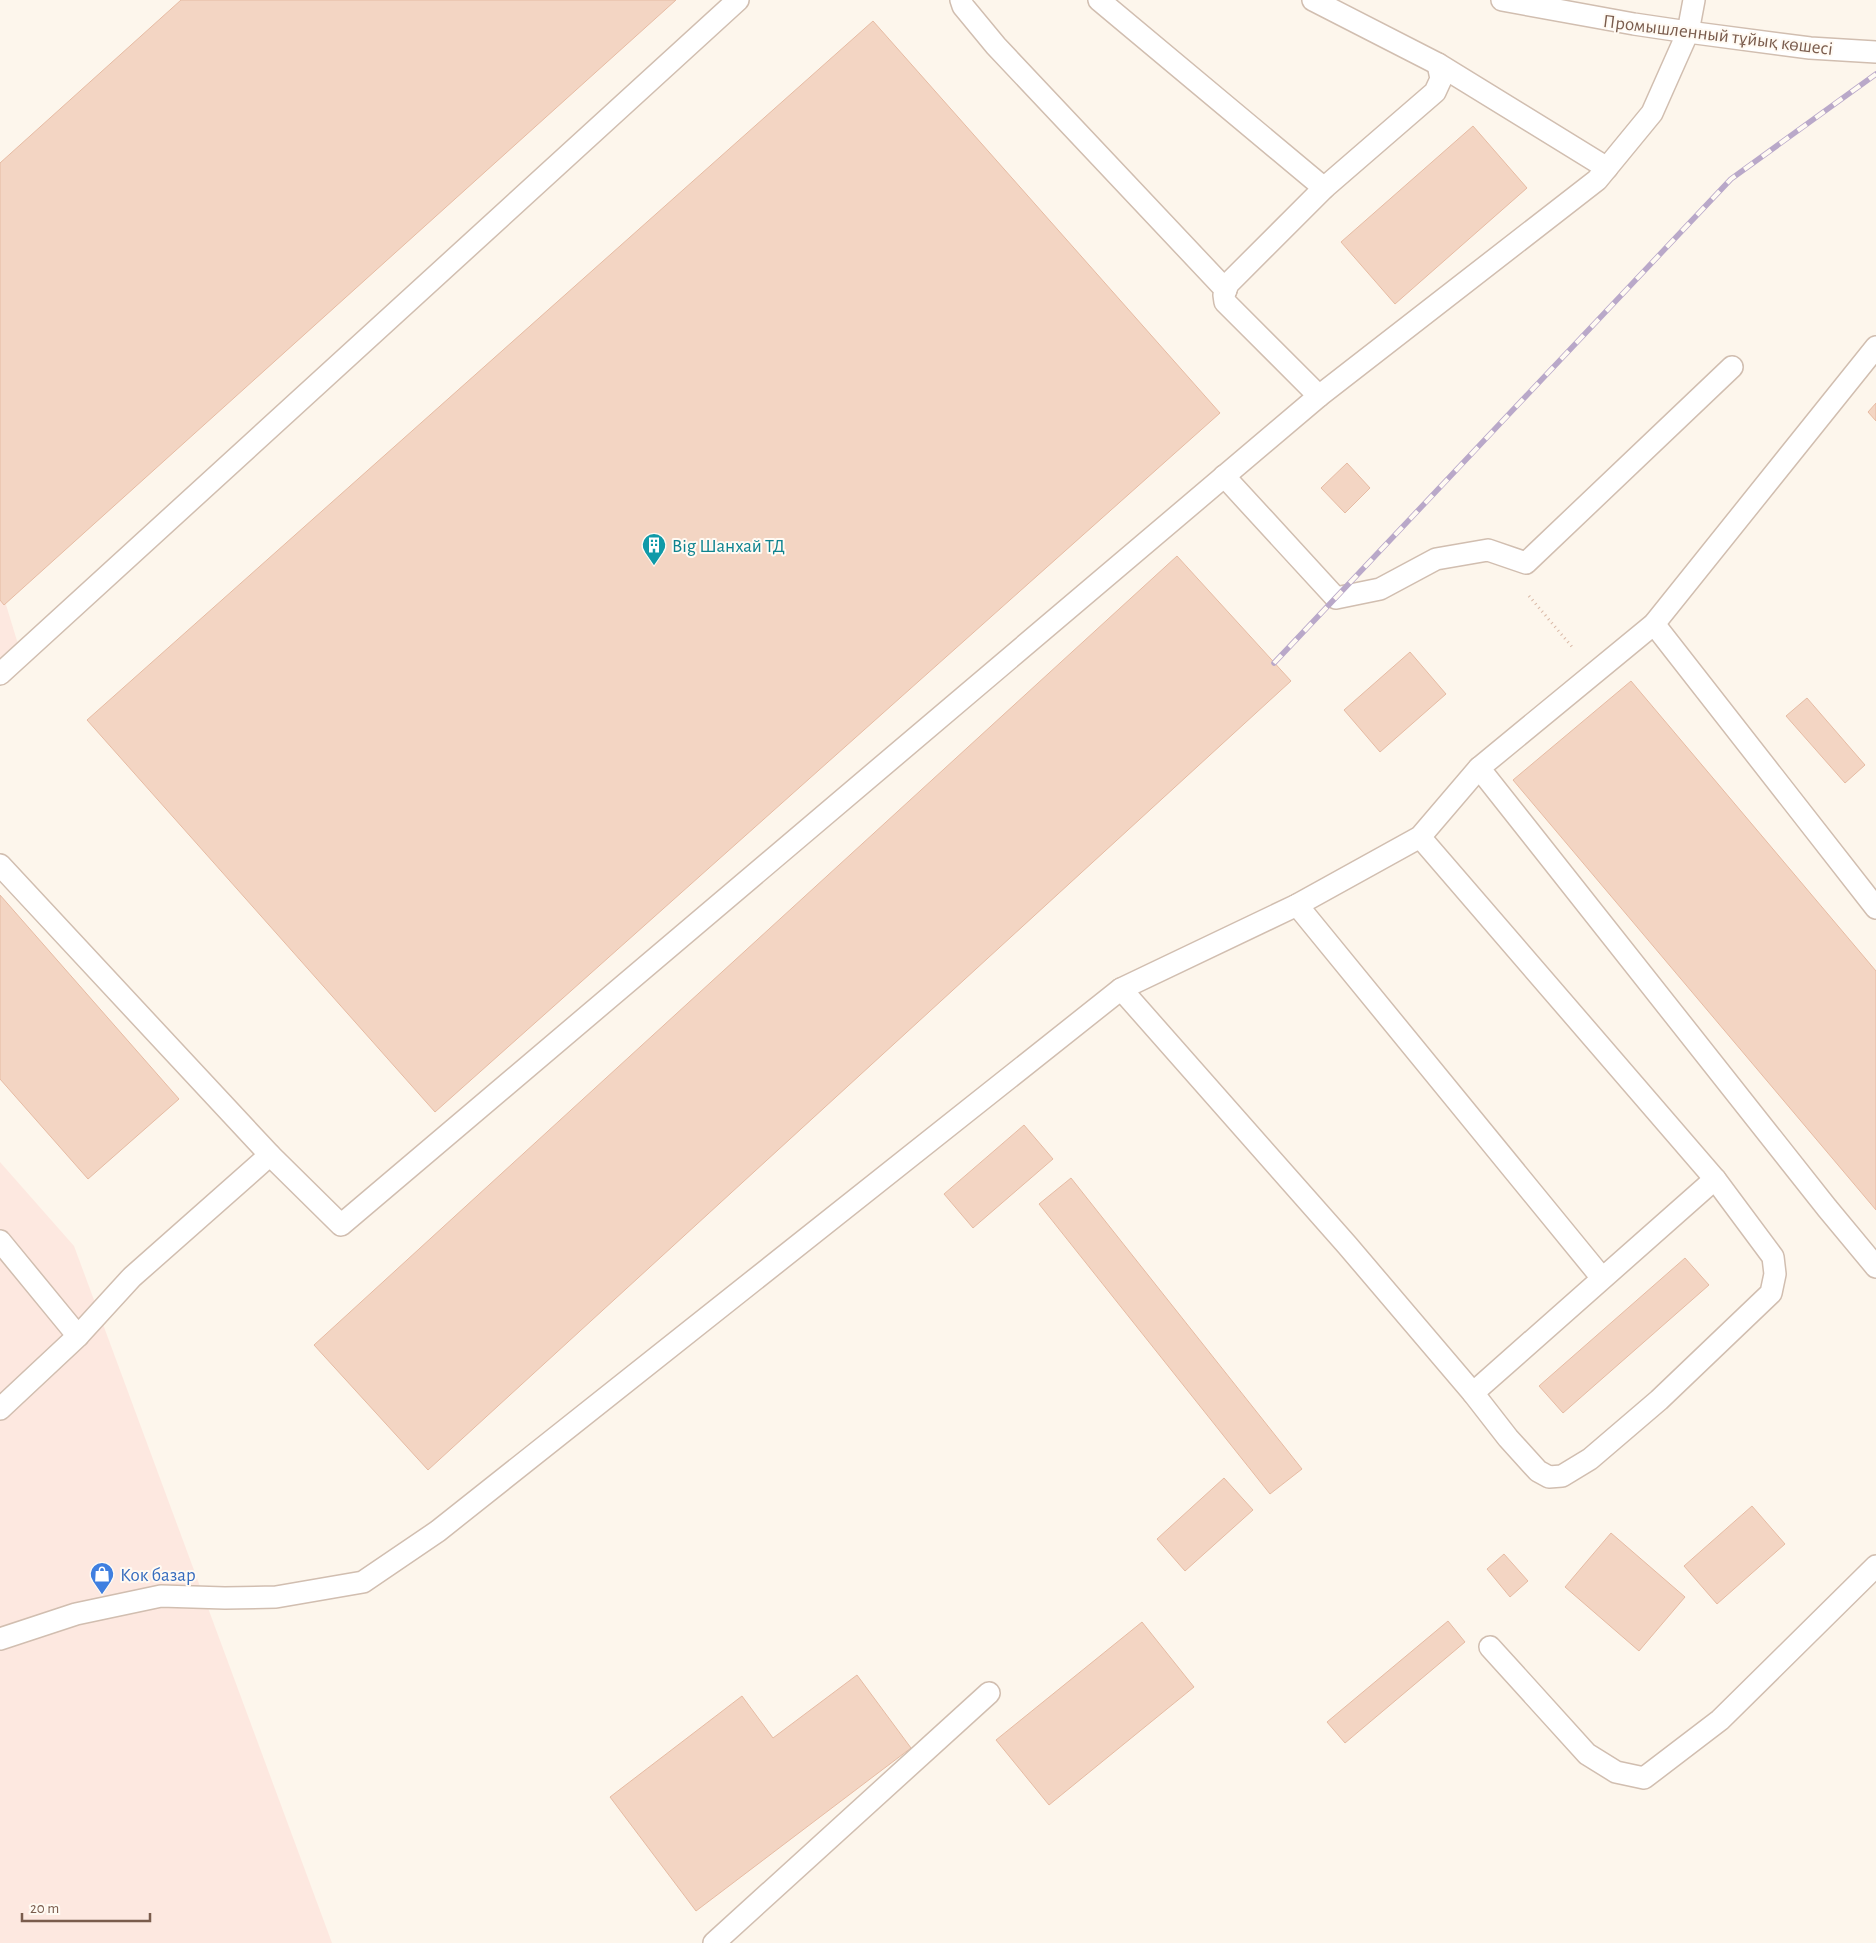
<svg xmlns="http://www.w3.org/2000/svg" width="1876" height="1943" font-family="'Alegreya Sans',sans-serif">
  <rect width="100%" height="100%" fill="#fdf6ec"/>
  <g fill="#fde8e0">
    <polygon points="0,585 21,654 0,677"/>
    <polygon points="0,1162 74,1246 332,1943 0,1943"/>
  </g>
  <g fill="#f3d5c3" stroke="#e6bba3">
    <polygon points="181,0 676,0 4,605 0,600 0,163"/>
    <polygon points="873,21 1220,413 435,1112 87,720"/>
    <polygon points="1473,126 1527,188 1395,304 1341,242"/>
    <polygon points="1876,403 1876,421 1868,412"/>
    <polygon points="1347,463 1370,488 1345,513 1321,488"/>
    <polygon points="1177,556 1291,681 428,1470 314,1345"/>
    <polygon points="1410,652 1446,694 1380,752 1344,710"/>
    <polygon points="1631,681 1876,971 1876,1210 1513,780"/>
    <polygon points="1807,698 1865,765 1845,783 1786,716"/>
    <polygon points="0,895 179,1099 88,1179 0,1079"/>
    <polygon points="1024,1125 1053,1159 973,1228 944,1194"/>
    <polygon points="1071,1178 1302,1469 1270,1494 1039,1204"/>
    <polygon points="1685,1258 1709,1285 1563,1413 1539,1386"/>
    <polygon points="1224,1478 1253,1510 1185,1571 1157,1539"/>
    <polygon points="1752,1506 1785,1544 1717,1604 1684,1566"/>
    <polygon points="1611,1533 1685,1597 1639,1651 1565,1587"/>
    <polygon points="1504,1554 1528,1581 1510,1597 1487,1569"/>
    <polygon points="1448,1621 1465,1642 1345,1743 1327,1722"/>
    <polygon points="1142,1622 1194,1687 1049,1805 996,1740"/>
    <polygon points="857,1675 911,1748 696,1911 610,1797 742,1696 773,1738"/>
  </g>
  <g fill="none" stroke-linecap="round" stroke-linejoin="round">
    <g stroke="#d1beb0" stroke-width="24">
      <g id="service">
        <polyline points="961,0 963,6 996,46 1226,290"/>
        <polyline points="1099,0 1324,188"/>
        <polyline points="1313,0 1438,64"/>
        <polyline points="1502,0 1634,24 1688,32 1810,48 1876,52"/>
        <polyline points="1876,347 1654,624 1479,768 1827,1208 1876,1267"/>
        <polyline points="1319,396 1597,180 1652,113 1688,32 1694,0"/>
        <polyline points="1224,476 1336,598 1380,589 1436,559 1488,550 1526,563 1732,367"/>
        <polyline points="1654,624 1876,908"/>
        <polyline points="0,674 738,0"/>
        <polyline points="0,865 270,1155 341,1225 1319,396 1225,302 1224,295 1228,284 1324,188 1435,92 1441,79 1438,64 1607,168"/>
        <polyline points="1297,905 1602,1278"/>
        <polyline points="1121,989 1347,1245 1473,1393 1508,1438 1538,1471 1549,1477 1562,1476 1590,1459 1659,1400 1771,1293 1775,1274 1773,1257 1715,1179 1420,837"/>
        <polyline points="0,1241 78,1336"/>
        <polyline points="1473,1393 1715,1179"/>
        <polyline points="0,1409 78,1336 132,1277 270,1155"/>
        <polyline points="0,1639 76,1614 161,1596 225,1598 276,1597 363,1582 438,1531 1121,989 1297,905 1420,837 1479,768"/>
        <polyline points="1490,1647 1587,1754 1616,1772 1644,1778 1720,1720 1876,1566"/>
        <polyline points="714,1943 989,1693"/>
      </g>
    </g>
    <polyline stroke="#d9b8a5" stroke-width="3" stroke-dasharray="1 4" stroke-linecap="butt" points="1529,596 1573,648"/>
    <use href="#service" stroke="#fff" stroke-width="21"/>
    <g stroke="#b9a8c9" stroke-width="5.5">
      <polyline id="rail" points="1274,663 1731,179 1876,74"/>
    </g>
    <use href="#rail" stroke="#fffaf3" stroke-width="4" stroke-dasharray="11" stroke-linecap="butt"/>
  </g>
  <defs>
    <g id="building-pin" transform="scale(1.25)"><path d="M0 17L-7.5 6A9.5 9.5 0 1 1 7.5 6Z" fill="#0f9aa8" stroke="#fffaf3"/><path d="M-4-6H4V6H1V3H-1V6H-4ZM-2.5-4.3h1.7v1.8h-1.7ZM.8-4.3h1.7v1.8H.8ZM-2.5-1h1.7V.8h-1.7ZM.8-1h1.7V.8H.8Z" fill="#fff"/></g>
    <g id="shop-pin" transform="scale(1.25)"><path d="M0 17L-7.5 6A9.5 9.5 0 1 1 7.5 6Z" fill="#3f7fe0" stroke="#fffaf3"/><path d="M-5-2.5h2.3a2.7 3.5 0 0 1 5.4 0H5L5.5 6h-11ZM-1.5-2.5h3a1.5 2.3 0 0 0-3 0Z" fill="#fff"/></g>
  </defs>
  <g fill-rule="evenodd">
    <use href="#building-pin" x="654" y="545"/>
    <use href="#shop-pin" x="102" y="1574"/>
  </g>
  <g text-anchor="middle" stroke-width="4" stroke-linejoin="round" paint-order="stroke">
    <g font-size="19" fill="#7a5c4d" stroke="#fffaf3">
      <text transform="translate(1718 34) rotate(7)" y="7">Промышленный тұйық көшесі</text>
    </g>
    <g font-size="19" fill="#0d838f" stroke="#fffaf3" text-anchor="start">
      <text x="672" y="552">Big Шанхай ТД</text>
    </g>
    <g font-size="19" fill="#366cbe" stroke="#fffaf3" text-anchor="start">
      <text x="120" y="1581">Кок базар</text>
    </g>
  </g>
  <path d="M22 1913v8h128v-8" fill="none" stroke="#7a5c4d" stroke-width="2.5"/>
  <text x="30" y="1913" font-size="15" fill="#7a5c4d" stroke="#fffaf3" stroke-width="4" paint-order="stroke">20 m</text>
</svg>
